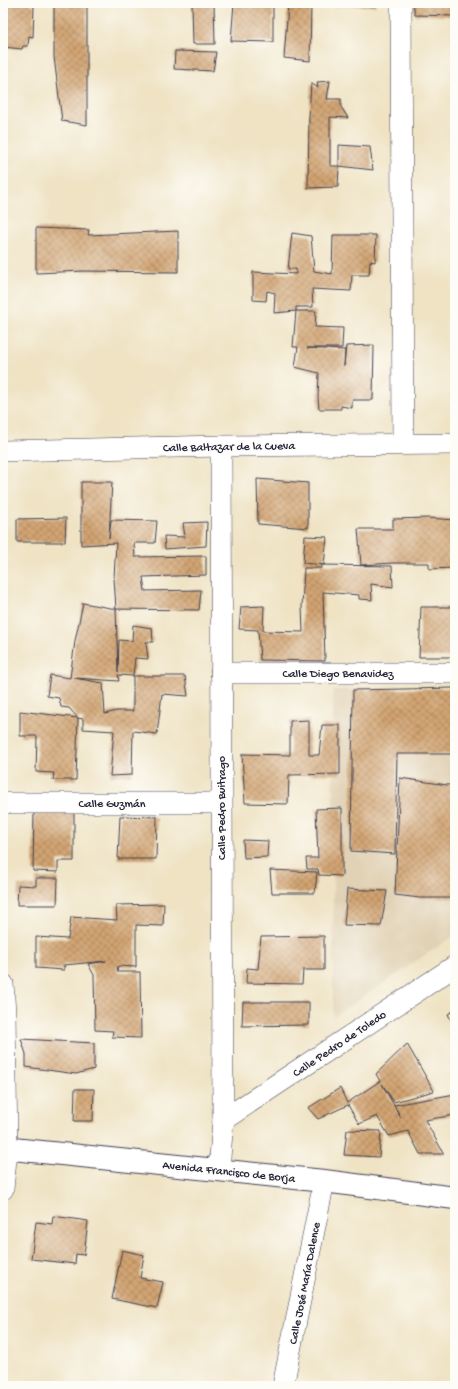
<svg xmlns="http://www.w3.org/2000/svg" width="458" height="1389" font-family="'Gochi Hand',sans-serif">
  <defs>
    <pattern id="building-cross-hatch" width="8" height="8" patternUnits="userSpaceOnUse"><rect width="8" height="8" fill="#d2a472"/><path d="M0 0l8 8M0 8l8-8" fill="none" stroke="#aa855f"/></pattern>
  </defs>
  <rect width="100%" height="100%" fill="#fdfcf7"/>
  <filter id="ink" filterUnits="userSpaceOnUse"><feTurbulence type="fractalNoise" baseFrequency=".025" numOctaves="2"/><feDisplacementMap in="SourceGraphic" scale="8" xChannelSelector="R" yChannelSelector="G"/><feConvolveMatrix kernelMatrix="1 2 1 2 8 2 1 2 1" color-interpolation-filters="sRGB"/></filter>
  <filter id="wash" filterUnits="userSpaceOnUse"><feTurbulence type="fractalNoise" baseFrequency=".012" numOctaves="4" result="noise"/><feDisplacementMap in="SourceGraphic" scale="16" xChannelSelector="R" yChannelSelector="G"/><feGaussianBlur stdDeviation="0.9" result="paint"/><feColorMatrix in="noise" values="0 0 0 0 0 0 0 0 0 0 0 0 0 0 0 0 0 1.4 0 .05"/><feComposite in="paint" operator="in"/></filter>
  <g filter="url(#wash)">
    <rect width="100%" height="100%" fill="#efe3c4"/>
    <polygon fill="#e1d2b5" points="455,688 455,935 333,1017 333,690"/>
    <g id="blocks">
      <g fill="url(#building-cross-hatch)">
        <polygon points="3,3 27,3 34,6 33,37 29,36 28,46 23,46 22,49 3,47"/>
        <polygon points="54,3 87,3 87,125 62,121 54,57"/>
        <polygon points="192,3 214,3 215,44 193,44"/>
        <polygon points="234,3 273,3 273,42 231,41"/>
        <polygon points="279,3 311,3 310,61 284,58 288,5 278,4"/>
        <rect x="327" y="3" width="49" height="3"/>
        <polygon points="413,3 455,3 455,16 415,15"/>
        <polygon points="175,51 216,52 213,71 174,69"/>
        <polygon points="330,81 327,99 341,99 341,107 348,118 330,117 330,166 339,166 338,187 308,188 309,116 311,83 318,88 317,82"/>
        <polygon points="339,145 370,147 373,170 339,166"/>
        <polygon points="36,228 89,230 88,235 178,231 178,272 84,271 36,273"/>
        <polygon points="292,233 311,236 314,271 332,274 333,235 376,235 375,262 370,261 369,275 352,275 351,291 312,289 313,307 296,307 296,311 274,313 275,293 267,291 266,301 253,300 253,272 296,274 296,269 288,269"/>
        <polygon points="296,311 316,311 315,327 343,328 342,348 307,348 345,350 344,366 346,346 374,345 373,400 352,400 352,408 341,406 341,409 319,409 318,398 319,373 295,367 298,347 293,347"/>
        <polygon points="257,479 308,483 308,528 258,524"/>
        <polygon points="81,482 112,482 109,538 111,520 157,521 155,543 134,543 135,557 206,556 206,575 143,577 145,591 201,590 199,610 116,609 114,578 116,543 81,545"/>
        <polygon points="66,518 65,542 17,542 17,519"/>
        <polygon points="428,518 455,520 455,568 429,569 429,563 393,563 361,565 358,529 393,529 393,519"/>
        <polygon points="207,522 206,546 165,549 164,536 185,537 183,523"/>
        <polygon points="305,536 327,537 324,565 303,563"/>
        <polygon points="321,565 392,566 393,587 371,584 372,600 359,599 359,595 323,592 325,661 260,660 258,630 239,629 241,607 264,606 263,631 303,632 302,607 304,568 321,568"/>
        <polygon points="83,603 116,609 118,672 119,640 132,641 133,625 152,628 153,642 146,642 148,659 135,658 133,676 118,675 119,681 74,678 103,683 105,714 116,711 133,711 133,676 185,676 188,696 162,694 157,734 133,731 132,775 110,776 114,731 83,729 83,719 78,718 69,708 61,707 59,698 47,696 50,675 70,678 75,641"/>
        <polygon points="421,607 455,607 455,657 419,657"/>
        <polygon points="455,688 455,754 397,754 395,854 351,851 353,690"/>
        <polygon points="20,711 78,718 76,780 53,780 54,773 36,772 37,736 20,736"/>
        <polygon points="309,720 309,755 319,755 322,725 340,725 340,774 289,775 288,804 245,803 242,754 290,755 290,721"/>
        <polygon points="400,778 447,785 455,784 455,898 420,898 395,895"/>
        <polygon points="342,808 342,876 319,875 318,869 307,869 306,858 318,858 316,809"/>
        <polygon points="34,811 74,811 74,861 58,861 58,872 33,871"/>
        <polygon points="120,816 157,817 156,859 118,859"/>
        <polygon points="243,840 268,841 267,857 244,858"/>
        <polygon points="270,870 317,872 315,893 272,893"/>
        <polygon points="36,878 58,878 57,905 17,905 18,885 36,886"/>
        <polygon points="347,889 387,891 381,926 344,925"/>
        <polygon points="164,904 163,926 136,925 136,967 118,966 117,972 140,972 141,1038 112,1037 113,1031 95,1030 94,975 88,964 106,961 64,965 64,970 36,968 36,937 68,939 71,917 117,920 116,905"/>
        <polygon points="324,936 324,970 303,970 302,984 246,983 247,968 258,969 261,937"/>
        <polygon points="243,1002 309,1002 309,1025 242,1026"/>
        <polygon points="455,1010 455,1029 448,1014"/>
        <polygon points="21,1039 94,1043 94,1069 76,1074 26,1067 26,1054"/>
        <polygon points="407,1044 434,1091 394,1102 382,1084 401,1118 394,1105 455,1094 455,1115 425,1120 444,1154 420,1154 408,1131 389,1136 377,1116 359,1124 348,1105 318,1119 308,1108 340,1088 347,1103 380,1081 376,1074"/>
        <polygon points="75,1089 94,1089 93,1121 74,1121"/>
        <polygon points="347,1130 381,1131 379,1157 344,1155"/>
        <polygon points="53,1216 88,1221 84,1255 76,1254 75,1264 31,1259 36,1222 52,1224"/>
        <polygon points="122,1250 144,1255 140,1278 163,1282 157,1308 112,1299"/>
      </g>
    </g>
  </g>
  <g filter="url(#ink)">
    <use href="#blocks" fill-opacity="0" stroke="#413f50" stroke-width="1"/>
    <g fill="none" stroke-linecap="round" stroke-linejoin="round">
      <g stroke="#413f50" stroke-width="22">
        <g id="minor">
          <polyline points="401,3 403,444"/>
          <polyline points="3,451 221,446 455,444"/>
          <polyline points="221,673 455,673"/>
          <polyline points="3,803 221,803"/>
          <polyline points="3,984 5,1013 7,1149 3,1189"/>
          <polyline points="223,1120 455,966"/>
          <polyline points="219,1170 223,1120 221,446"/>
          <polyline points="283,1386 324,1181"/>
        </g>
      </g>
      <g stroke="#413f50" stroke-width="24">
        <polyline id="tertiary" points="3,1148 324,1181 455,1198"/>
      </g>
      <use href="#minor" stroke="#fff" stroke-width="21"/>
      <use href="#tertiary" stroke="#fff" stroke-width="22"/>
    </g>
  </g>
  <g text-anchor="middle" stroke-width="3" stroke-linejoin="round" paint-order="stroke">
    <g font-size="12" fill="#22223b" stroke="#fdfcf7">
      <text transform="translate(229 446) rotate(-1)" y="4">Calle Baltazar de la Cueva</text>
      <text x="338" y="677">Calle Diego Benavidez</text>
      <text x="112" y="807">Calle Guzmán</text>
      <text transform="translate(221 808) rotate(-90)" y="4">Calle Pedro Buitrago</text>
      <text transform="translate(339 1043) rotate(-34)" y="4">Calle Pedro de Toledo</text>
      <text transform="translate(229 1171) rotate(6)" y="4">Avenida Francisco de Borja</text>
      <text transform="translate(304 1283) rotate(-79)" y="4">Calle José María Dalence</text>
    </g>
  </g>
  <rect width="458" height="1389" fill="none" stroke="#fdfcf7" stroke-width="16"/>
</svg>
